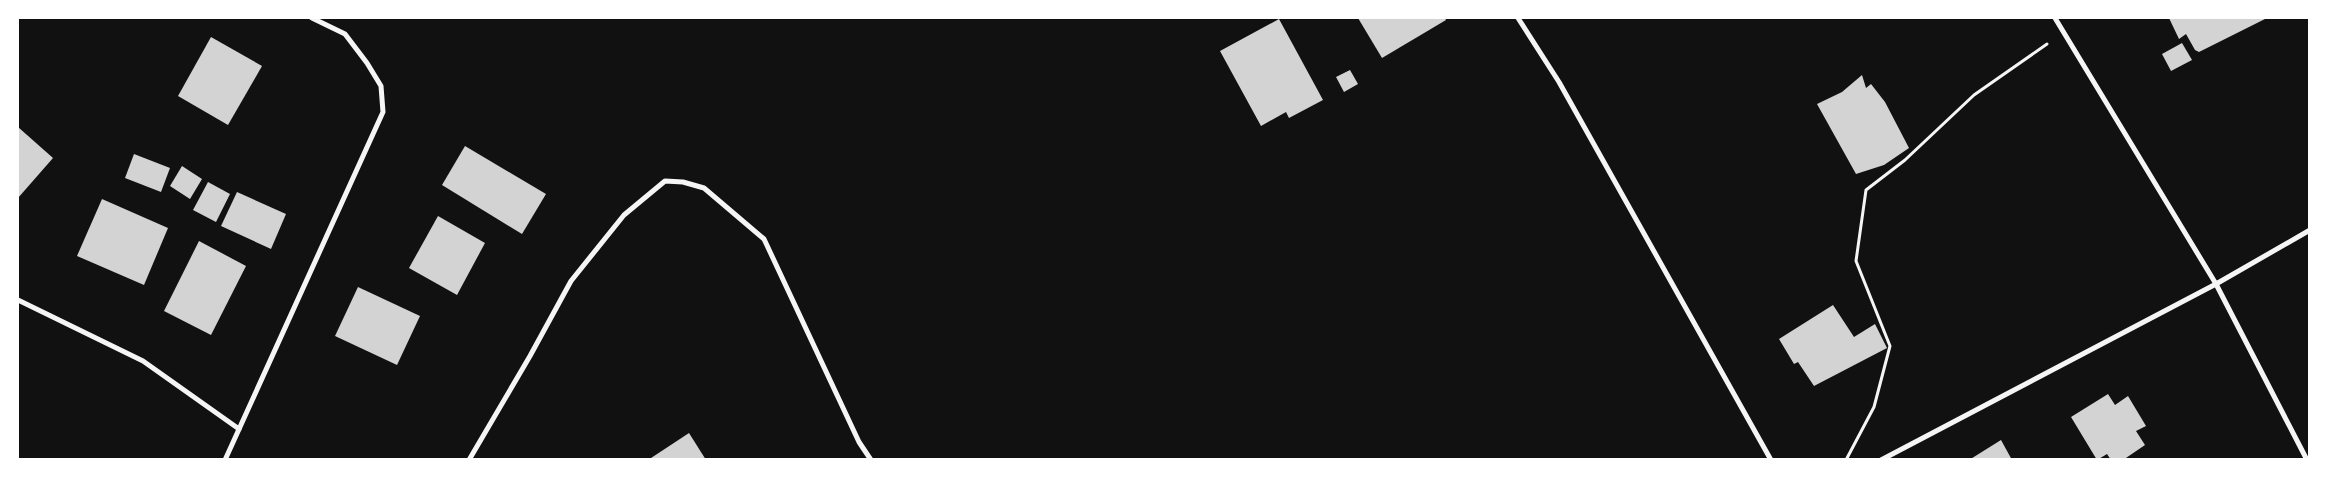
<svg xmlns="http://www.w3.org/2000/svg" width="2327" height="477" font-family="'Space Grotesk',sans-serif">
  <rect width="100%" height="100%" fill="#111"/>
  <g fill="#d3d3d3">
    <polygon points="1358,18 1445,18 1446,20 1382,58"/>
    <polygon points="2169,18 2267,18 2199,52 2195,50 2186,34 2179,39"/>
    <polygon points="1279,19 1323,100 1289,118 1286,112 1261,126 1220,51"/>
    <polygon points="211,37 262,66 228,125 178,96"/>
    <polygon points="2182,43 2192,60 2171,71 2162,54"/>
    <polygon points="1350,70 1358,84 1344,92 1336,77"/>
    <polygon points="1862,75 1866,88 1871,84 1885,102 1909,148 1884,165 1856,174 1817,104 1842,92"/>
    <polygon points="18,127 53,158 18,198"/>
    <polygon points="465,146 546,194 522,234 442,185"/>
    <polygon points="134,154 170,168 161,192 125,178"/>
    <polygon points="182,166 202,179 190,199 170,186"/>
    <polygon points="208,182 230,194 216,222 193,210"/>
    <polygon points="237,192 286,214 271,249 221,226"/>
    <polygon points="102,199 168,228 144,285 77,256"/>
    <polygon points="438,216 485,243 457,295 409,268"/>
    <polygon points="199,241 246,266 211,335 164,311"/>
    <polygon points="358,287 420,316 397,365 335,336"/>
    <polygon points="1833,305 1854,337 1875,324 1887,348 1814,386 1798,362 1794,364 1779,339"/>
    <polygon points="2108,394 2115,405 2128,396 2146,426 2136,431 2145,445 2123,460 2111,460 2107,454 2097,460 2071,417"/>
    <polygon points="689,433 706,460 648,460"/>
    <polygon points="2001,440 2012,460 1969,460"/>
  </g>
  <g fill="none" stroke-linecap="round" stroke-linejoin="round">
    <polyline stroke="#f5f5f5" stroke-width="3" points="1846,460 1874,407 1890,346 1856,261 1866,190 1905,160 1974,95 2047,44"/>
    <g stroke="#f5f5f5" stroke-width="5">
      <polyline points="1518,18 1559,82 1771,460"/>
      <polyline points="2055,18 2216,284 2307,460"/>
      <polyline points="18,300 143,361 239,429"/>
      <polyline points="225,460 383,112 381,86 367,63 345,34 312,18"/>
      <polyline points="469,460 530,356 571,281 624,215 665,181 683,182 704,188 764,239 859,442 871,460"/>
      <polyline points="1881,460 2216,284 2310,230"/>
    </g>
  </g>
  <rect width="2327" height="477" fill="none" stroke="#ffffff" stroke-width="38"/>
</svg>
